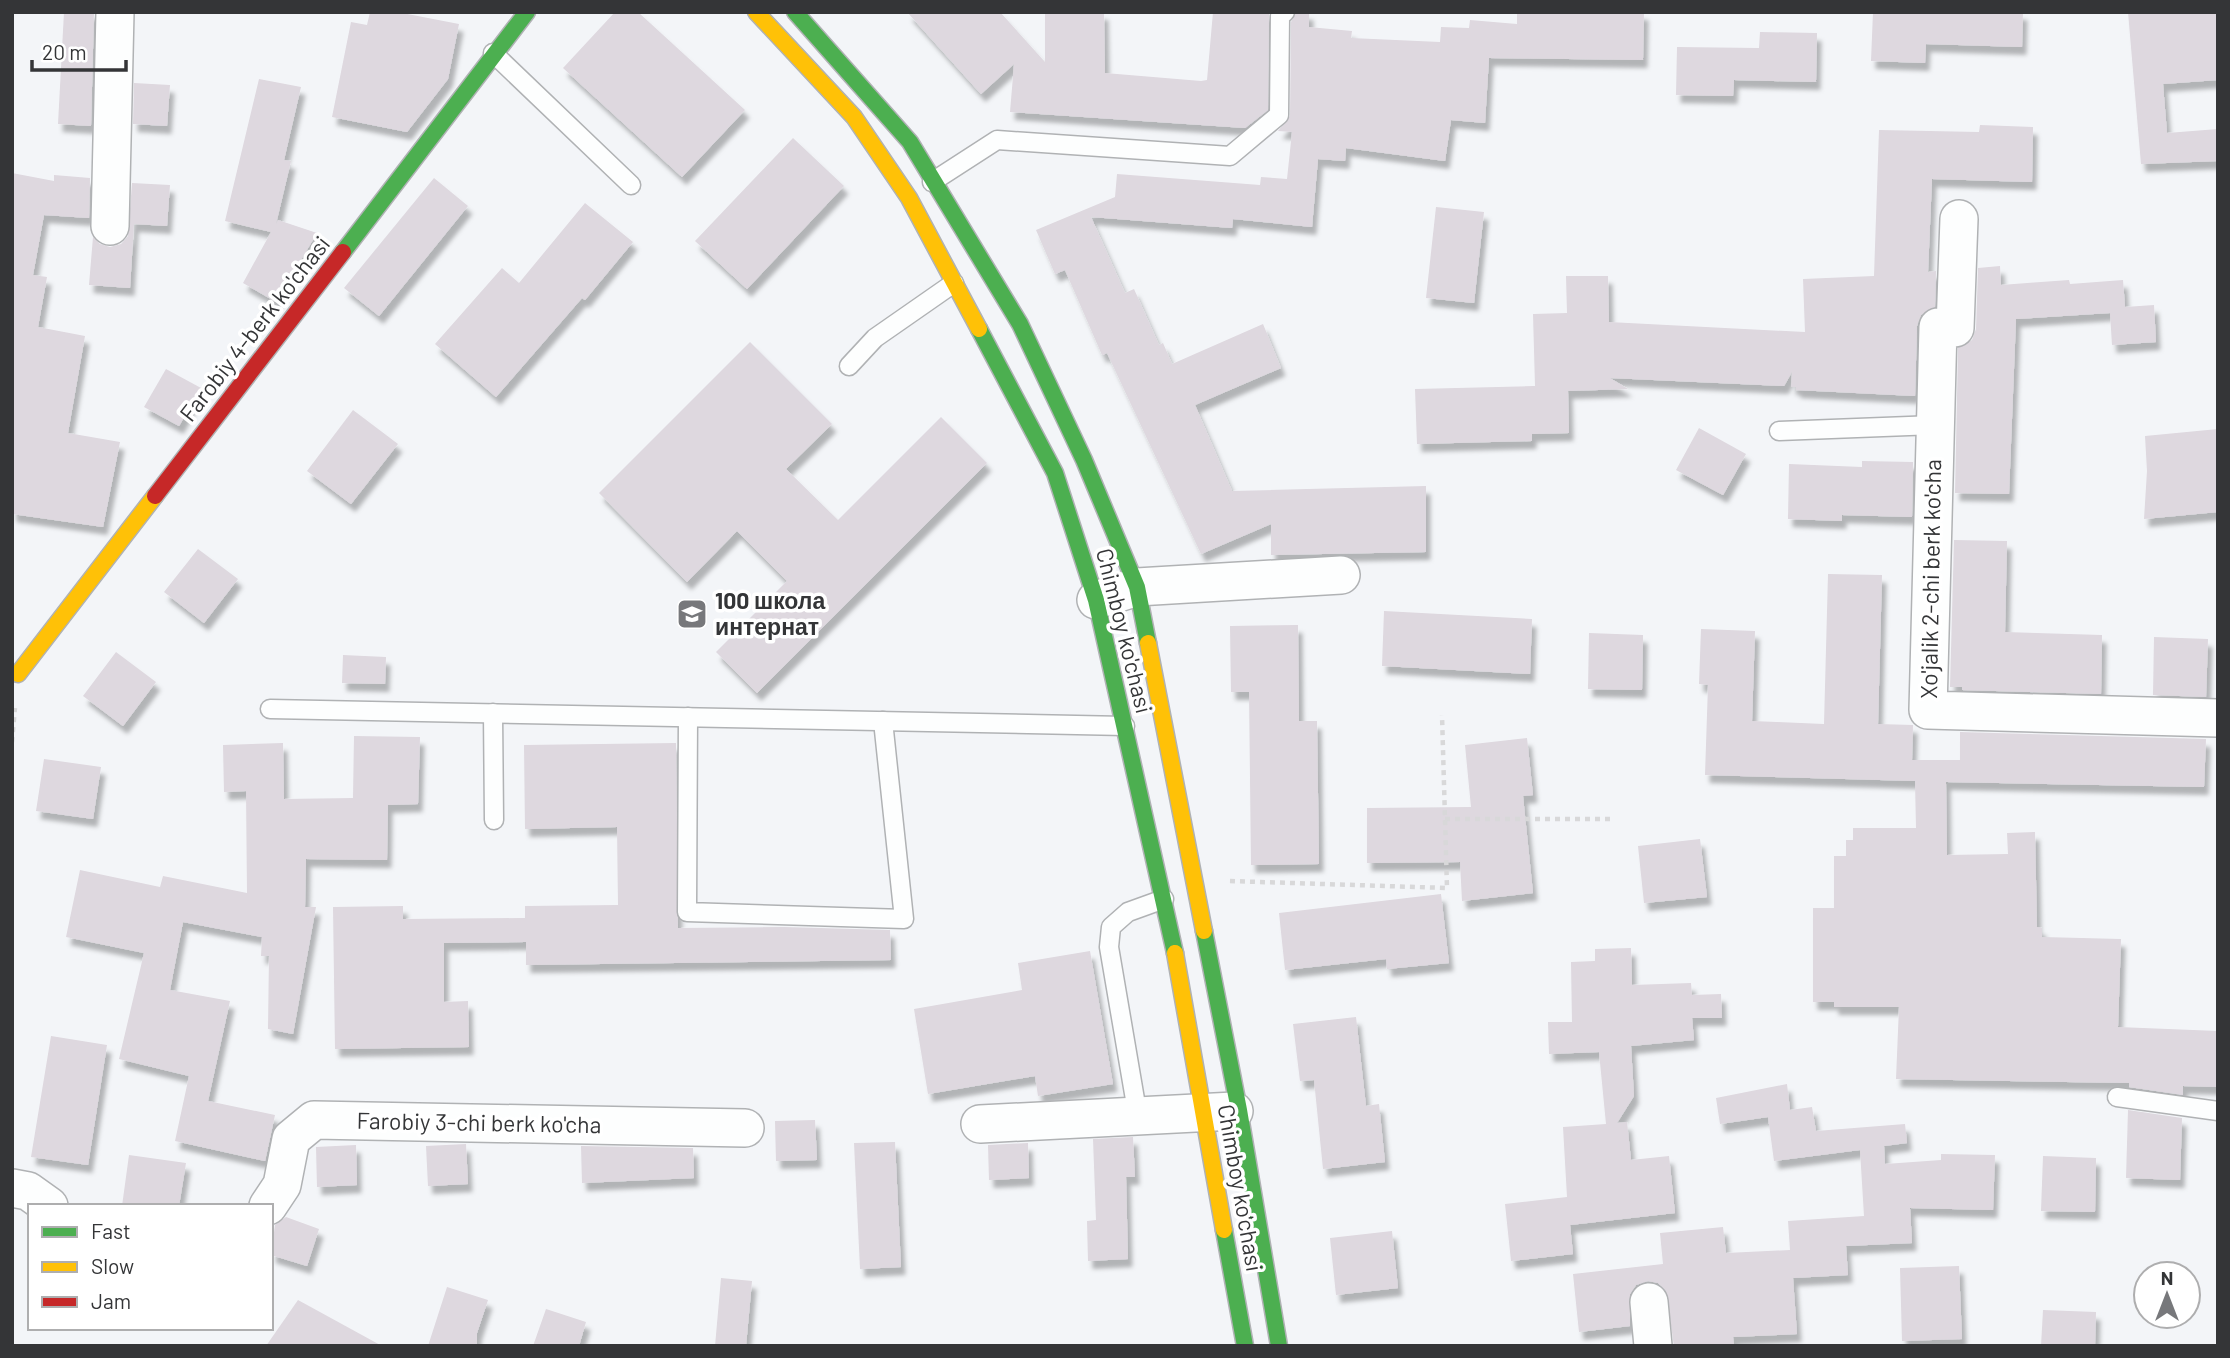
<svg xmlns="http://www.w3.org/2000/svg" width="2230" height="1358" font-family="Barlow,sans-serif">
  <defs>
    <filter id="shadow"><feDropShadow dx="4.5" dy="8" stdDeviation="2" flood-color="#0004"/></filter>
  </defs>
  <rect width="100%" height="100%" fill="#f3f5f8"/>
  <g fill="#ded8df" filter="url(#shadow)">
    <polygon points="64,12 94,12 91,126 58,124"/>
    <polygon points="370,12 397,12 459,24 448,79 407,132 332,117 351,22 367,25"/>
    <polygon points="615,12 638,12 745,110 682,177 563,68"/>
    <polygon points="907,12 1000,12 1045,62 1045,12 1104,12 1105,73 1201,81 1207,80 1213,12 1269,12 1268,110 1245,128 1010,112 1014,64 981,94"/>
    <polygon points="1296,12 1309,12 1309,27 1352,31 1351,38 1440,42 1441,27 1469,28 1470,20 1517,24 1517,12 1644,12 1643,60 1489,58 1485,123 1451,120 1445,161 1346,148 1345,161 1318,159 1312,227 1233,219 1232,228 1091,217 1125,293 1134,289 1159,345 1163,343 1172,364 1263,324 1281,368 1195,405 1232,491 1426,486 1426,552 1271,555 1271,524 1201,554 1107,353 1102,355 1065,270 1055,274 1036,230 1115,197 1117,174 1260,185 1261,177 1287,179 1292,132 1278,131 1290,116 1291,22"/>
    <polygon points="1873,12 2023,12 2022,47 1926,44 1925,63 1871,61"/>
    <polygon points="2128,12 2218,12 2218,80 2163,84 2167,133 2218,129 2218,161 2141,164"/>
    <polygon points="1760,32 1817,33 1816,82 1734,80 1733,96 1676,95 1677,47 1759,48"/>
    <polygon points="259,79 301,87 284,160 291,161 276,224 278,220 317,233 276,302 243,283 271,232 225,221"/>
    <polygon points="134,83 170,85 167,126 133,124"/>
    <polygon points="1980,125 2033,127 2032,182 1932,179 1928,272 1936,271 1935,307 1921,315 1917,326 1915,396 1796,390 1796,387 1791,387 1792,372 1784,386 1610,378 1628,389 1568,391 1569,433 1532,434 1532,441 1417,444 1415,389 1535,386 1533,314 1567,313 1566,276 1608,276 1609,322 1805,332 1803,279 1874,276 1879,130 1979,132"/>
    <polygon points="793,138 844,186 747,289 695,241"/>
    <polygon points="12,173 54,181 54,175 90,178 89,218 44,215 33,275 47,277 38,327 85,336 68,433 120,442 103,527 12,514"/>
    <polygon points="434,178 468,206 379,316 344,288"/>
    <polygon points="132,183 170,185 167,226 134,224 130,288 89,285 93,237 100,244 110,247 121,244 128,236"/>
    <polygon points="585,203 633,242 585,300 582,298 496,397 435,344 502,268 519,283"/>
    <polygon points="1436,207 1484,212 1474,303 1426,298"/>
    <polygon points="2000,266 2001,285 2069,280 2070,284 2123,280 2125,307 2154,305 2156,342 2112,345 2110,313 2016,319 2009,494 1955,493 1958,348 1972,340 1976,329 1978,268"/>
    <polygon points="750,342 832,424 786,469 838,520 941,417 987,463 757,693 716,652 787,581 737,531 687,582 599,493"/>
    <polygon points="166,369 201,388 179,426 144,407"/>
    <polygon points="353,410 398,444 351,504 307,471"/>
    <polygon points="1699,428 1746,454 1723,495 1676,470"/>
    <polygon points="2218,429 2218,512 2144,519 2147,471 2145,436"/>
    <polygon points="1862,461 1913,462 1912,517 1842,515 1842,521 1788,519 1789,464 1862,467"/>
    <polygon points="1954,540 2007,541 2005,632 2102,635 2101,694 1962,690 1962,687 1950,687"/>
    <polygon points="198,549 238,579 204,623 164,592"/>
    <polygon points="1828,574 1882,575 1878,724 1913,725 1912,760 1960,760 1960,732 2206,739 2204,787 1946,782 1947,855 2008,854 2007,833 2035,832 2037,927 2042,928 2042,937 2121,939 2118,1027 2218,1031 2218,1087 2183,1086 2183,1095 2129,1087 2129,1083 1896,1079 1899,1007 1834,1007 1834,1002 1813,1002 1813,908 1834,908 1834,856 1846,856 1846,840 1853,840 1853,828 1916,828 1915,781 1705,775 1708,685 1699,684 1701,629 1755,631 1752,721 1824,724"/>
    <polygon points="1384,611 1532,619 1530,674 1382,666"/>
    <polygon points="1298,625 1299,721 1317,721 1319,864 1251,865 1249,692 1231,692 1230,626"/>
    <polygon points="1589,633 1643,635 1642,690 1588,689"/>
    <polygon points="2154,637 2208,639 2206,697 2153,695"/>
    <polygon points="116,652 156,682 123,726 83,696"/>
    <polygon points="343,655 386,657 385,684 342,683"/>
    <polygon points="354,736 420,737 418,804 388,805 387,860 306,859 305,907 316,907 293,1034 268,1029 269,956 261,956 262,937 183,922 170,990 230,1001 208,1101 275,1115 265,1161 175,1141 189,1076 119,1059 144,953 66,937 80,870 160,887 163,876 247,893 246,791 224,792 223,745 283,743 284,799 353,798"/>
    <polygon points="1527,738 1533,795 1523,796 1533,893 1462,901 1460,862 1367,863 1367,808 1471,807 1465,745"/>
    <polygon points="676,743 678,928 784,927 890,930 891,960 526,965 526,942 444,943 444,1002 468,1001 469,1047 335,1049 333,907 403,906 403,919 525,918 525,906 618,905 617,827 525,829 524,745"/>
    <polygon points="44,759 101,767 93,819 36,811"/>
    <polygon points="1700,839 1707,897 1644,903 1638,846"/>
    <polygon points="1441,894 1449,963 1387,969 1386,959 1285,970 1279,913"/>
    <polygon points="1631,948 1632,985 1691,983 1692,995 1721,994 1722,1018 1692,1018 1694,1040 1631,1046 1634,1096 1617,1123 1627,1122 1631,1160 1669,1156 1675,1213 1570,1225 1573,1254 1511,1261 1505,1204 1567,1197 1563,1127 1606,1124 1599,1052 1549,1054 1548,1022 1572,1022 1571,962 1595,961 1595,949"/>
    <polygon points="1090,951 1113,1084 1038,1096 1035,1076 928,1094 914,1009 1022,990 1018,963"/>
    <polygon points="1356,1017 1366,1106 1379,1104 1385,1162 1323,1169 1314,1080 1300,1081 1293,1024"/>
    <polygon points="51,1036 107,1045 88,1165 31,1157"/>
    <polygon points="1787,1084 1790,1110 1812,1107 1816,1131 1905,1124 1907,1143 1884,1146 1885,1164 1941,1160 1941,1154 1995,1155 1993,1210 1910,1208 1912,1243 1846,1246 1848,1275 1793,1278 1797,1334 1733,1337 1734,1346 1674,1346 1666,1291 1658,1283 1648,1281 1636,1285 1630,1294 1630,1326 1579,1332 1573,1274 1663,1264 1660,1233 1723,1227 1726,1253 1790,1250 1788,1221 1864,1216 1860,1150 1774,1161 1768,1117 1720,1124 1716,1098"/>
    <polygon points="2128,1110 2182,1118 2180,1180 2126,1178"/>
    <polygon points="815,1120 817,1160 776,1161 775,1121"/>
    <polygon points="1133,1137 1135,1177 1126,1177 1128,1259 1088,1261 1087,1221 1096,1220 1093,1139"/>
    <polygon points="895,1142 901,1267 860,1269 854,1143"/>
    <polygon points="1028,1143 1029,1178 989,1180 988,1145"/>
    <polygon points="466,1144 468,1184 428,1186 426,1146"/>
    <polygon points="356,1145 357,1185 317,1187 316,1147"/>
    <polygon points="581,1146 693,1148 694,1178 582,1183"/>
    <polygon points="129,1155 186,1163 179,1206 122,1206"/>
    <polygon points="2043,1156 2096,1158 2095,1212 2041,1211"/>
    <polygon points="286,1217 319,1229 307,1266 271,1255 275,1225"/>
    <polygon points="1392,1231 1398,1288 1336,1295 1330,1238"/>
    <polygon points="1959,1266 1962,1339 1902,1341 1900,1268"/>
    <polygon points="721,1278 752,1281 746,1346 715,1346"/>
    <polygon points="447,1287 488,1300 477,1333 477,1346 428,1346"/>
    <polygon points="298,1300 382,1346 266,1346"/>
    <polygon points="546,1309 586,1322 579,1346 533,1346"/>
    <polygon points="2043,1310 2096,1312 2095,1346 2041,1346"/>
  </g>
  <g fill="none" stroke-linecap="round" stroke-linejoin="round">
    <g stroke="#b0b2b4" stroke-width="21">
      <g id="lane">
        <polyline points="493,53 631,185"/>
        <polyline points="932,182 997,140 1230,156 1279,115 1280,16 1285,12"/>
        <polyline points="849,366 875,338 954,283"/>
        <polyline points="1779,431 1935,425"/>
        <polyline points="270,709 1125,726"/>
        <polyline points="493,713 494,820"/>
        <polyline points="688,717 687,912 904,919 883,721"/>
        <polyline points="2117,1097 2218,1111"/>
        <polyline points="1138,1117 1109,947 1111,927 1128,912 1164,899"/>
      </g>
    </g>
    <g stroke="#b0b2b4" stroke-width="40">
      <g id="street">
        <polyline points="1959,219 1955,328 1938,327 1928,710 2218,718"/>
        <polyline points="110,226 115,12"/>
        <polyline points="1096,600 1137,587 1341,575"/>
        <polyline points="980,1124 1234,1111"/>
        <polyline points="12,1188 28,1191 49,1206"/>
        <polyline points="268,1206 282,1185 291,1139 314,1120 745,1128"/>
        <polyline points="1649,1302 1653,1346"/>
      </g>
    </g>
    <g stroke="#b0b2b4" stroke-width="19">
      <g id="fast">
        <polyline points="795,12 910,142 1020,324 1084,460 1137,587 1148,643"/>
        <polyline points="343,252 527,12"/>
        <polyline points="979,329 1055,473 1096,600 1175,953"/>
        <polyline points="1204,931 1239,1110 1279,1346"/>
        <polyline points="1224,1230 1245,1346"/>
      </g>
    </g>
    <g stroke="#b0b2b4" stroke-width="19">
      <g id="slow">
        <polyline points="756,12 854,117 909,198 979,329"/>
        <polyline points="1148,643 1204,931"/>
        <polyline points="18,674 155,496"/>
        <polyline points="1175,953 1224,1230"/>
      </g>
    </g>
    <g stroke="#b0b2b4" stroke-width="19">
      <polyline id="jam" points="155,496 343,252"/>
    </g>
    <g stroke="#d8d8d9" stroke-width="4.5" stroke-dasharray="5 5" stroke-linecap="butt">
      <polyline points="12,742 15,708"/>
      <polyline points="1445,819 1611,819"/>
      <polyline points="1230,881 1447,888 1442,715"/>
    </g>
    <use href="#lane" stroke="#fdfefe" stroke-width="18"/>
    <use href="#street" stroke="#fdfefe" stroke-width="37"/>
    <use href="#fast" stroke="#4caf50" stroke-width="16"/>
    <use href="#slow" stroke="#ffc107" stroke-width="16"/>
    <use href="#jam" stroke="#c62828" stroke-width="16"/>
  </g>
  <defs>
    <g id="school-square" transform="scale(1.575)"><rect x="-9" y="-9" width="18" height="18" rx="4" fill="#77787b" stroke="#fff"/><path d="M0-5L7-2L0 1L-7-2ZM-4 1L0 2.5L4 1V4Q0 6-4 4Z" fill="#fff"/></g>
  </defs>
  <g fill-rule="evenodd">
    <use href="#school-square" x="692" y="614"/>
  </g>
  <g text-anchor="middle" stroke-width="7" stroke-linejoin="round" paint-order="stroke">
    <g font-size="23" fill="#343537" stroke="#fff">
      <text transform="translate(255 329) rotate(-52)" y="8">Farobiy 4-berk ko'chasi</text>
      <text transform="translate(1931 579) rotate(-89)" y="8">Xo'jalik 2-chi berk ko'cha</text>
      <text transform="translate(1124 631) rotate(76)" y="8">Chimboy ko'chasi</text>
      <text transform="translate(479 1123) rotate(1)" y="8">Farobiy 3-chi berk ko'cha</text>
      <text transform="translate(1240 1188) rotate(80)" y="8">Chimboy ko'chasi</text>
    </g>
    <g font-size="23" font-weight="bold" fill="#343537" stroke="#fff" text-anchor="start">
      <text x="715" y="609">100 школа<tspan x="715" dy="26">интернат</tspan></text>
    </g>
  </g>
  <rect width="2230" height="1358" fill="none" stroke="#343537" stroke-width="28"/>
  <rect x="28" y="1204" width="245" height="126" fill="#ffffff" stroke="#aeaeaf" stroke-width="2"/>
  <rect x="42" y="1227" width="35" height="10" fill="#4caf50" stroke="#aeaeaf" stroke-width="2"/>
  <text x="91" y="1239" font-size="21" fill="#343537">Fast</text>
  <rect x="42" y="1262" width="35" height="10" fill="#ffc107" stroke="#aeaeaf" stroke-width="2"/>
  <text x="91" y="1274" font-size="21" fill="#343537">Slow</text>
  <rect x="42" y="1297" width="35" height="10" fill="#c62828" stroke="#aeaeaf" stroke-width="2"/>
  <text x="91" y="1309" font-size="21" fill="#343537">Jam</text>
  <g transform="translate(2167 1295)"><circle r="33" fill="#ffffff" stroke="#aeaeaf" stroke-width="2"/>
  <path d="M0-5L12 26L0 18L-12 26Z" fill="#77787b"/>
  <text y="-10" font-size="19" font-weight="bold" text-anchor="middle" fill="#343537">N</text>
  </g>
  <path d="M32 60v10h94v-10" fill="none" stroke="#343537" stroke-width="3.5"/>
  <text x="42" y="60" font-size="21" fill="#343537" stroke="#ffffff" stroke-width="5" paint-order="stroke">20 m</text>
</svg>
